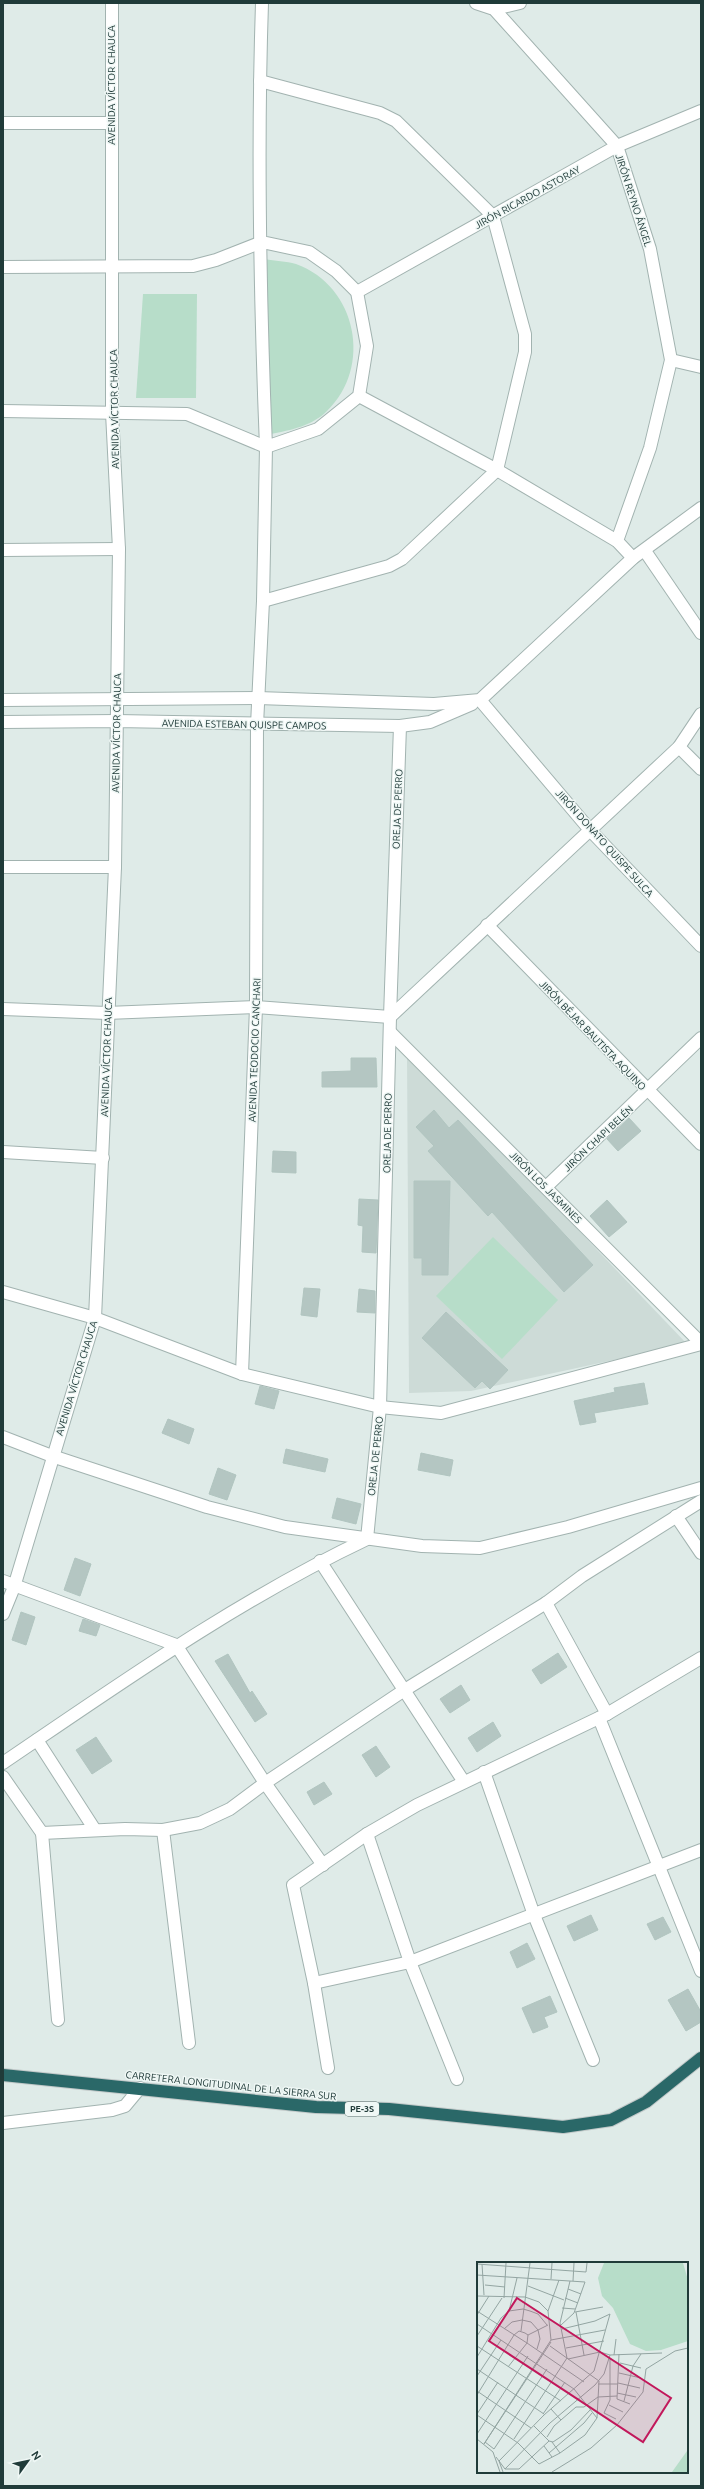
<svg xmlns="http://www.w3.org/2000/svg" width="704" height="2489" font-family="Ubuntu,sans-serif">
  <rect width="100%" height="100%" fill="#dfebe8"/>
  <polygon fill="#cddbd7" points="407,1051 687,1344 471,1391 409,1393"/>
  <g fill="#b7ddc9">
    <path d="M265 259C275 261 286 261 296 264 357 286 373 367 327 411 312 426 291 430 271 434Z"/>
    <polygon points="143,294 197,294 196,398 136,398"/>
    <polygon points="493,1237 558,1300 502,1359 436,1296"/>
  </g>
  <g fill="#b4c6c2" stroke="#b1c5c0">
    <polygon points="351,1058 376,1058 377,1087 322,1087 322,1072 351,1071"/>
    <polygon points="434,1110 449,1128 458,1120 593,1265 564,1292 492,1212 488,1216 428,1151 434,1146 416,1127"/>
    <polygon points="629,1118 641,1131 618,1151 607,1139"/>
    <polygon points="273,1151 296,1152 296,1173 272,1172"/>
    <polygon points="414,1181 450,1181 448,1275 422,1275 422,1258 414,1258"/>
    <polygon points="359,1199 378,1200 376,1253 362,1252 363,1226 358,1225"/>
    <polygon points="607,1200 627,1222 609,1237 590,1216"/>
    <polygon points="304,1288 320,1289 317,1317 301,1315"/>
    <polygon points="359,1289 375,1291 375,1313 357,1312"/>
    <polygon points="446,1312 508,1370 490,1389 482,1381 475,1388 422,1338"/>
    <polygon points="644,1383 648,1404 594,1413 596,1422 580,1425 574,1401 615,1392 614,1388"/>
    <polygon points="260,1386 279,1391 274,1409 255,1404"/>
    <polygon points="168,1419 194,1429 189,1444 162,1433"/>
    <polygon points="286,1449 328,1459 325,1472 283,1463"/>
    <polygon points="421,1453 453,1460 450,1476 418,1470"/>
    <polygon points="218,1468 236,1475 227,1500 209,1494"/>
    <polygon points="337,1498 361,1504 356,1524 332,1518"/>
    <polygon points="75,1558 91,1564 80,1596 64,1590"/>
    <polygon points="21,1612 35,1617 26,1645 12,1640"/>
    <polygon points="83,1619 100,1625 96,1636 79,1631"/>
    <polygon points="558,1653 567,1667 541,1684 532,1670"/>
    <polygon points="228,1654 250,1693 252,1691 267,1714 255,1722 215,1661"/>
    <polygon points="461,1685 470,1700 450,1713 440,1699"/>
    <polygon points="493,1722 501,1736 477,1752 468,1738"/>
    <polygon points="96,1737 112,1761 92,1774 76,1750"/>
    <polygon points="376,1746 390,1767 376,1777 362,1755"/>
    <polygon points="324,1782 332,1794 314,1805 307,1792"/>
    <polygon points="591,1915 598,1930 574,1941 567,1926"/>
    <polygon points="663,1917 671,1932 655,1940 647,1924"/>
    <polygon points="527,1943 535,1959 517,1968 510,1952"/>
    <polygon points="688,1989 701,2012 701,2022 686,2031 668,2000"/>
    <polygon points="550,1996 557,2012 544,2017 548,2027 533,2033 522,2008"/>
  </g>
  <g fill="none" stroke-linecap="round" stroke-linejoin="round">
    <g stroke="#a2b3b0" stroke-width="14">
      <g id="minor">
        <polyline points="476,3 494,9 617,146 650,249 671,360 650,448 617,541"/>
        <polyline points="494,9 520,3"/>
        <polyline points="260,81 380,113 396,121 493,216 525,334 525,352 497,470 402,559 389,566 263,601"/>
        <polyline points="3,123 111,123"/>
        <path d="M262 242 309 252 336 271 357 292 367 346 359 396 318 429 266 447C260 299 257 151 262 3"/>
        <polyline points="3,267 193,266 216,260 262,242"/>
        <polyline points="357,292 617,146 701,111"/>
        <polyline points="671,360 701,367"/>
        <polyline points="359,396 497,470 617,541 633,558"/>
        <polyline points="3,411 187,414 266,447 263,601 257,725 256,1007 242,1374"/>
        <polyline points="3,550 119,549"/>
        <polyline points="645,551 701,633"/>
        <polyline points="3,700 258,698 434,704 480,700 633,558 701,508"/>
        <polyline points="480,700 590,830 701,946"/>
        <polyline points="3,722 117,721 400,726 430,722 472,704"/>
        <polyline points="679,747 701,769"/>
        <polyline points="3,867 115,867"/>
        <polyline points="487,925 701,1144"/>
        <polyline points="3,1009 107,1013 256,1007 390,1017 679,747 701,714"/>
        <polyline points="390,1032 701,1343"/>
        <polyline points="3,1152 103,1158"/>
        <polyline points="546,1187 701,1038"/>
        <polyline points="3,1292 95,1318 242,1374 380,1407 441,1413 701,1344"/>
        <polyline points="3,1437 52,1456 207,1507 285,1527 422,1546 480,1548 568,1527 701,1488"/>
        <polyline points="676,1516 701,1553"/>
        <polyline points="320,1561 464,1782"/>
        <polyline points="3,1581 176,1645 265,1783 323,1865"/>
        <polyline points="546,1603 607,1714"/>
        <polyline points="3,1614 14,1587 95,1318 115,867 119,549 112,413 112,3"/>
        <polyline points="599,1718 701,1971"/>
        <polyline points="37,1740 95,1830"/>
        <path d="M3 1763C121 1683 238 1600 367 1539L380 1407 390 1017 400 726"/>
        <polyline points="484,1772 534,1915 593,2060"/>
        <polyline points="3,1777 42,1833"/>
        <polyline points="163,1830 189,2043"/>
        <polyline points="367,1834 410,1962 457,2079"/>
        <polyline points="314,1983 410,1962 701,1850"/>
        <polyline points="58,2020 42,1833 125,1829 163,1830 200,1823 230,1809 265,1783 403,1691 546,1603 582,1576 701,1501"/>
        <polyline points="328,2068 314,1983 293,1885 367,1834 417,1805 607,1714 701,1658"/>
        <polyline points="3,2123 112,2110 125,2106 140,2088"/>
      </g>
    </g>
    <g stroke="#c1c8c8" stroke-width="14">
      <polyline id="highway" points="3,2075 316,2107 389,2109 563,2127 611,2120 646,2102 701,2058"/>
    </g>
    <use href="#minor" stroke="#fff" stroke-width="12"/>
    <use href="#highway" stroke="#2a6868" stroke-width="12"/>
  </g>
  <g text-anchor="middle" stroke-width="3" stroke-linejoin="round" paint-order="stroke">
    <rect fill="#eff7f5" stroke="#5e7371" stroke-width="1" x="345" y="2102" width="34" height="14" rx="3"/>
    <g font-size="9" font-weight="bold" fill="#203b39">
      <text x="362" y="2112">PE-3S</text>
    </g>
    <g font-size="10" fill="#203b39" stroke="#eff7f5">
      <text transform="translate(111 85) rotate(-90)" y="4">AVENIDA VÍCTOR CHAUCA</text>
      <text transform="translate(527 197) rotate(-29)" y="4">JIRÓN RICARDO ASTORAY</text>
      <text transform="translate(634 200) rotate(72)" y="4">JIRÓN REYNO ÁNGEL</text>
      <text transform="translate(114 409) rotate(-91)" y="4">AVENIDA VÍCTOR CHAUCA</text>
      <text transform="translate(244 724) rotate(1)" y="4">AVENIDA ESTEBAN QUISPE CAMPOS</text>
      <text transform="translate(116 733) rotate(-89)" y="4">AVENIDA VÍCTOR CHAUCA</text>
      <text transform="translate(397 809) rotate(-88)" y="4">OREJA DE PERRO</text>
      <text transform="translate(605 843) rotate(48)" y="4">JIRÓN DONATO QUISPE SULCA</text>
      <text transform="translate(593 1035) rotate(46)" y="4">JIRÓN BÉJAR BAUTISTA AQUINO</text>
      <text transform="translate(254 1050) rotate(-88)" y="4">AVENIDA TEODOCIO CANCHARI</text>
      <text transform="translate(106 1057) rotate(-88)" y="4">AVENIDA VÍCTOR CHAUCA</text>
      <text transform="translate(387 1133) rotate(-89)" y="4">OREJA DE PERRO</text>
      <text transform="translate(598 1138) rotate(-43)" y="4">JIRÓN CHAPI BELÉN</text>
      <text transform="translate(546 1187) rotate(45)" y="4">JIRÓN LOS JASMINES</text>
      <text transform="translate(76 1378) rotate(-73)" y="4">AVENIDA VÍCTOR CHAUCA</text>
      <text transform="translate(375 1456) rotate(-84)" y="4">OREJA DE PERRO</text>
      <text transform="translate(231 2085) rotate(6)" y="4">CARRETERA LONGITUDINAL DE LA SIERRA SUR</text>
    </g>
  </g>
  <g transform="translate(477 2262)">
    <rect width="211" height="211" fill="#dfebe8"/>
    <path d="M127 1H206L211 18V79L184 88 169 89 153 82 136 46 125 34 121 16ZM211 188V210H195L210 189Z" fill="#b7ddc9"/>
    <path fill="none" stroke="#93a5a2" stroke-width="1" d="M0 2 109 10 110 1M5 2 7 33M0 13 108 20 97 51 84 63M74 17 75 1M96 19 97 1M8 23 28 25M51 24 87 38M91 27 104 32M0 34 48 35 62 40 71 49 74 78 7 182M27 36 29 1M88 36 101 41M85 46 98 47M0 49 39 74 50 81 51 73 48 71 42 69 37 73M32 49 40 16M71 49 82 18M98 50 126 45M99 50 107 93M0 53 12 34M0 62 97 127 120 156M27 67 35 60 45 58 54 60 61 68 63 77 60 87M85 67 118 59 133 52M44 69 53 1M51 73 71 63M0 74 25 36M74 78 128 68M0 84 84 139M89 86 127 79M142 92 140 137 153 142M137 93 139 77M0 95 24 56 32 49 46 47 53 49 61 52 70 63M133 96V138L127 151 139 157M91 97 123 90 133 93 185 91M143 101 164 106M31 105 50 81 107 120M0 107 67 152M142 111 164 116M0 114 24 78M141 121 163 126M121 122H141M0 129 54 166M140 131 159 135M0 133 37 73M147 139 156 104 164 92M132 143 146 150M74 147 84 158M0 152 21 120M66 152 88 120M0 153 41 181 62 202 83 191 108 173 120 156 122 119 73 84M57 164 72 179M0 172 51 94M70 175 77 164 99 145H107L121 135 140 134M0 177 16 190 23 210M37 177 90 96 83 61 93 19M8 180 17 187 70 107M75 180 83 191M7 182 74 80M67 184 75 195M72 191 107 161 115 151M19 195 28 207 73 161 118 123 127 112 133 93M28 207H42L72 179 76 180 94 168 114 147M26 210 22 199 67 153 117 109 133 52M75 210 114 186 140 163 166 130 169 107 198 89 211 86"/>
    <path fill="#c2185b" fill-opacity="0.15" stroke="#c2185b" stroke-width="2" d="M40 36 194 136 166 180 12 79Z"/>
    <rect width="211" height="211" fill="none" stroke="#203b39" stroke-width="2"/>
  </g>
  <rect width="704" height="2489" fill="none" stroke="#203b39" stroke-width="8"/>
  <g transform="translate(28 2461) rotate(57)" stroke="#eff7f5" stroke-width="3" paint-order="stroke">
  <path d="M0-3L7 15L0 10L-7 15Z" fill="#203b39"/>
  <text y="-6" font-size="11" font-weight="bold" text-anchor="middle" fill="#203b39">N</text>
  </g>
</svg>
